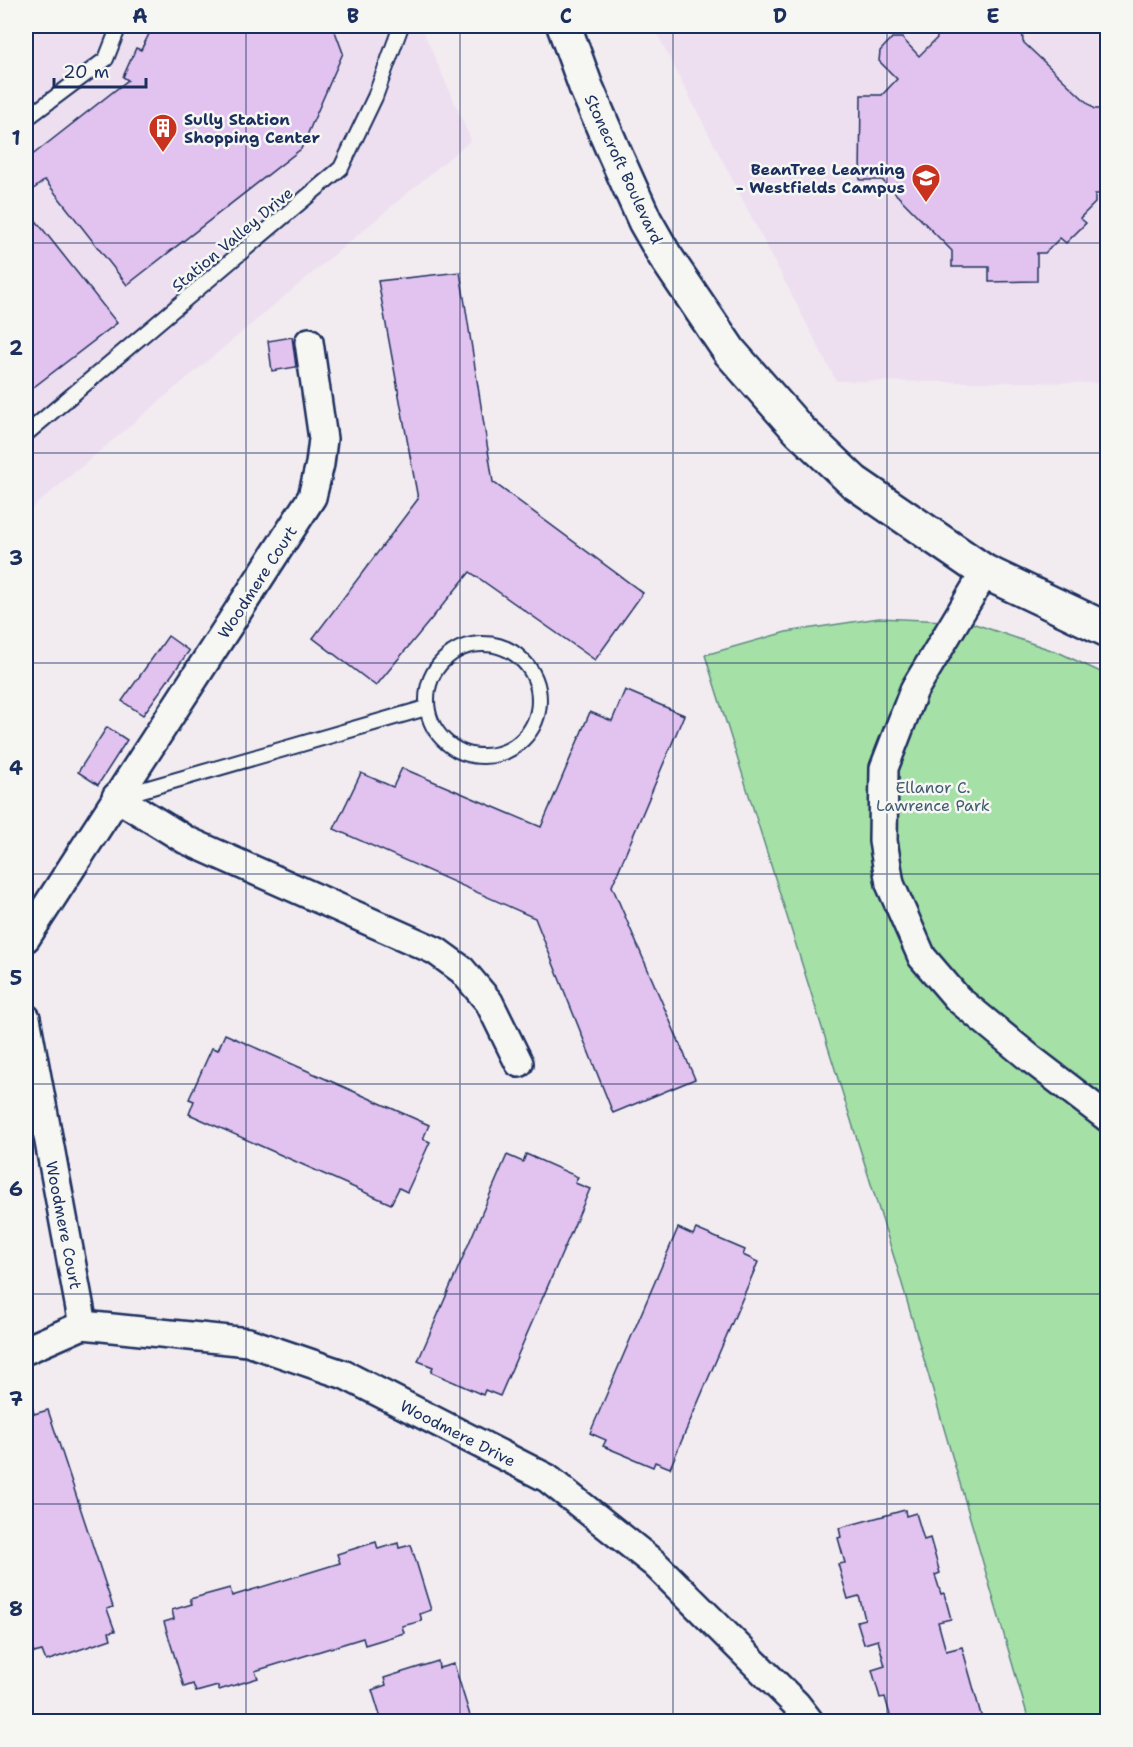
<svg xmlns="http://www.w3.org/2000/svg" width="1133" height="1747" font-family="'Shantell Sans',sans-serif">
  <rect width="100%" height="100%" fill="#f2ecf1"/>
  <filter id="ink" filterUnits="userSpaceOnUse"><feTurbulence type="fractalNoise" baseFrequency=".0167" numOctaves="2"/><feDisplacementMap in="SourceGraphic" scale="12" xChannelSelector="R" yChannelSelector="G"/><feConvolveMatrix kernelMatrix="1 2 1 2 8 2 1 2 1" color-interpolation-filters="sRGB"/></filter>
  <g filter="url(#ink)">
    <g fill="#eddff0">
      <polygon points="26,26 421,26 471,140 31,509 26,531"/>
      <polygon points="653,26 1107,26 1107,383 836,381"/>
    </g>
    <polygon fill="#a5e0a7" stroke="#608882" stroke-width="1.5" points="879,618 969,622 1060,653 1107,675 1107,1721 1029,1721 898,1270 705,655 786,632"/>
    <g fill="#e2c2ef" stroke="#1b2f5e" stroke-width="1.5">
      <polygon points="153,26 333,26 343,53 301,149 127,285 45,180 26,195 26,160 128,80 123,77 136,48 141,50"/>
      <polygon points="936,26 1022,26 1023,42 1094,109 1108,109 1108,194 1095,194 1095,203 1080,218 1086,223 1066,243 1060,238 1045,253 1037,253 1037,281 989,282 989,267 952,267 952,251 882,180 860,180 861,95 882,95 897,79 879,61 880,51 892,38 902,38 919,56 937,38"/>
      <polygon points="26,208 117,323 26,393"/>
      <polygon points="460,272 493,482 643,593 595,660 470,572 376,686 313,638 418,499 378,281"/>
      <polygon points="292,337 296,367 272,371 268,341"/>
      <polygon points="168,636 189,651 143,715 122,701"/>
      <polygon points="625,690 684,715 612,886 695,1079 613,1113 535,918 334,829 361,773 393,787 402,768 541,827 590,712 612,721"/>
      <polygon points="107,727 127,740 98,785 78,772"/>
      <polygon points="225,1034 429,1125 423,1139 430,1142 407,1192 399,1188 391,1204 189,1114 194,1101 189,1099 212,1048 218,1050"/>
      <polygon points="526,1154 578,1177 575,1183 590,1189 500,1396 485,1390 483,1395 431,1372 433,1367 418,1361 507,1155 523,1162"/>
      <polygon points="678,1228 693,1235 696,1229 745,1250 743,1255 758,1262 670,1468 655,1462 653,1467 603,1446 606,1440 590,1433"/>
      <polygon points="32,1406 34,1414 48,1410 113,1607 107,1609 115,1631 109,1632 111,1639 46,1661 42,1651 34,1653 26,1633 26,1408"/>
      <polygon points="905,1510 906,1516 916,1513 924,1540 930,1538 940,1573 935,1575 941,1594 944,1593 951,1619 938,1622 946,1651 962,1647 983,1722 886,1722 885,1716 890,1715 885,1697 880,1698 872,1670 885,1666 878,1640 864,1644 857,1621 865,1619 859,1596 848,1599 838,1564 845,1563 838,1538 841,1537 839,1528"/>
      <polygon points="376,1542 378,1549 398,1543 399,1548 411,1545 431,1610 420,1614 422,1621 402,1626 404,1633 365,1645 363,1638 255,1671 258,1678 219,1690 218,1686 196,1692 193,1684 184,1687 164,1622 174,1619 172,1610 192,1604 190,1599 230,1588 232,1596 340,1563 337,1554"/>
      <polygon points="438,1661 439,1668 454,1664 472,1722 382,1722 372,1690 386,1685 384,1678"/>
    </g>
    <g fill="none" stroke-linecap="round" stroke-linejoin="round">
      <g stroke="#1b2f5e" stroke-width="18">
        <g id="service">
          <polyline points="26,119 106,59 119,26"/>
          <polyline points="26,434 341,168 375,97 401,26"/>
          <circle cx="483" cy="700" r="56"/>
          <polyline points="121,796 426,708"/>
        </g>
      </g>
      <g stroke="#1b2f5e" stroke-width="32">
        <g id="minor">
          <polyline points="985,572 914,690 884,768 883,841 890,884 922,957 958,999 1031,1059 1108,1118"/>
          <polyline points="116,797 186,840 436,951 462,970 489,1002 519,1063"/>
          <polyline points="26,938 312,497 320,464 323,439 309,342"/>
          <polyline points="26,1018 83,1325"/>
          <polyline points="26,1350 83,1325 248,1342 345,1375 547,1478 655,1564 796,1704 810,1722"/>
        </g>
      </g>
      <g stroke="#1b2f5e" stroke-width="38">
        <polyline id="secondary" points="564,26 586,87 614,152 645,221 665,256 730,352 799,430 854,482 985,572 1108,630"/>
      </g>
      <use href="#service" stroke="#f6f6f2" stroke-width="14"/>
      <use href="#minor" stroke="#f6f6f2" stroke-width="27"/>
      <use href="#secondary" stroke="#f6f6f2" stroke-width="33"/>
    </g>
  </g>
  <path fill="none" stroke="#1b2f5e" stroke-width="1.5" stroke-opacity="0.55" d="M246 26V1722M460 26V1722M673 26V1722M887 26V1722M26 243H1108M26 453H1108M26 663H1108M26 874H1108M26 1084H1108M26 1294H1108M26 1504H1108"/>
  <defs>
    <g id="building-pin" transform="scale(1.5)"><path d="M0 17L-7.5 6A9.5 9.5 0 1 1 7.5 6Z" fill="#c8321e" stroke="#f6f6f2"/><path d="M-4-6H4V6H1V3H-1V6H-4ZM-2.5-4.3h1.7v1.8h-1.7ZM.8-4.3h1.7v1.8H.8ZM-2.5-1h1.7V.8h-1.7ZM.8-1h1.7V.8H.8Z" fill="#fff"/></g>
    <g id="school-pin" transform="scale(1.5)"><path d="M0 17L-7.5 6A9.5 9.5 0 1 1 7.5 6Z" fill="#c8321e" stroke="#f6f6f2"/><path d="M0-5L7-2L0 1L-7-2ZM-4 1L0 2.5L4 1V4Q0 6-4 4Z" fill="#fff"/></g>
  </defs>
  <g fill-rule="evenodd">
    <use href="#building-pin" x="163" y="128"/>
    <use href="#school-pin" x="926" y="178"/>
  </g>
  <g text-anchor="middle" stroke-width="5" stroke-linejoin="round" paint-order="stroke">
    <g font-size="16" font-weight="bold" fill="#1b2f5e" stroke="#f6f6f2" text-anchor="start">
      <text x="184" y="125">Sully Station<tspan x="184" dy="18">Shopping Center</tspan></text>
      <text x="905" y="175" text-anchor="end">BeanTree Learning<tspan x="905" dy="18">- Westfields Campus</tspan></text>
    </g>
    <g font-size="16" fill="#1b2f5e" stroke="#f6f6f2">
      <text transform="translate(624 169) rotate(65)" y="6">Stonecroft Boulevard</text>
      <text transform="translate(232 239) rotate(-40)" y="6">Station Valley Drive</text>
      <text transform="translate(257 582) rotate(-57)" y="6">Woodmere Court</text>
      <text transform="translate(64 1225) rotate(79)" y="6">Woodmere Court</text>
      <text transform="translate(458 1433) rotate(27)" y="6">Woodmere Drive</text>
    </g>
    <g font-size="16" fill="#3e5b70" stroke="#f6f6f2">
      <text x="933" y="793">Ellanor C.<tspan x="933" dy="18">Lawrence Park</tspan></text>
    </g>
  </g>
  <rect width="1133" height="1747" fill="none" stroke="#f6f6f2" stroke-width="66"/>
  <path d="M54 78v9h92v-9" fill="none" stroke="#1b2f5e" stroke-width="3"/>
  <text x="63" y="78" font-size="18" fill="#1b2f5e" stroke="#f6f6f2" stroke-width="4.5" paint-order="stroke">20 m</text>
  <rect x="33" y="33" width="1067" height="1681" fill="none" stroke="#1b2f5e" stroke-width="2"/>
  <g font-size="20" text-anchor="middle" font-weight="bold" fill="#1b2f5e">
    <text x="140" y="23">A</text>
    <text x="353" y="23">B</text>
    <text x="566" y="23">C</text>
    <text x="780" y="23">D</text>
    <text x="993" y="23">E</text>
    <text x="16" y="145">1</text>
    <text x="16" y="355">2</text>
    <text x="16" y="565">3</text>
    <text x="16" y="775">4</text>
    <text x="16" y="985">5</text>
    <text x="16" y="1196">6</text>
    <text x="16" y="1406">7</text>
    <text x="16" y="1616">8</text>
  </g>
</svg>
